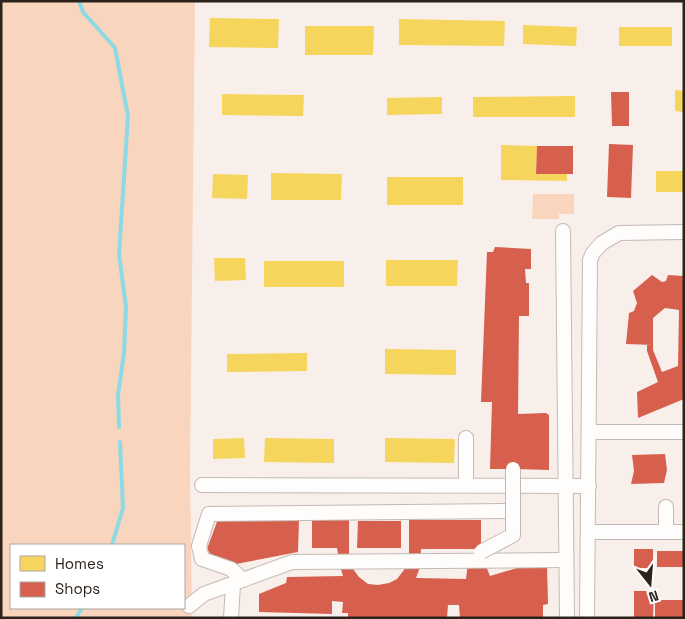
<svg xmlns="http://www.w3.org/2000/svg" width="685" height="619" font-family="'Space Grotesk',sans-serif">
  <rect width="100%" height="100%" fill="#f9efea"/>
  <g fill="#fad5bd" fill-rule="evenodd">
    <path d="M1 1H195L190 469 192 618H1ZM11 545H184V608H11Z"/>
    <polygon points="533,194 574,194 574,214 559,214 559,219 532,219"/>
  </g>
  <g fill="#f6d55c">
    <polygon points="210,18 279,19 278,48 209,47"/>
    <polygon points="399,19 505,21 504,46 399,45"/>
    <polygon points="523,25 577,27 576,46 523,44"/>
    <polygon points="305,26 374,26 373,55 305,55"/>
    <rect x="619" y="27" width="53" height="19"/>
    <polygon points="675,90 684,91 684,112 675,111"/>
    <polygon points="222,94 304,95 303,116 222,115"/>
    <polygon points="575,96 575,117 473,117 473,97"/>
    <polygon points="442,97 442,114 387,115 387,98"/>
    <polygon points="501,145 537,146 536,174 567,174 567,181 501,180"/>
    <rect x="656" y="171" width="28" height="21"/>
    <polygon points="271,173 342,174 341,200 271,200"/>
    <polygon points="213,174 248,175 247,199 212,198"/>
    <rect x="387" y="177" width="76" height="28"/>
    <polygon points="214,258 245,258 246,280 215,281"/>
    <polygon points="386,260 458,260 457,286 386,286"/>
    <rect x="264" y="261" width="80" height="26"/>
    <polygon points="385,349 456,350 456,375 385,374"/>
    <polygon points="307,353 307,371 227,372 227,354"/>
    <polygon points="244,438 245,458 213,459 213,439"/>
    <polygon points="265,438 334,439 334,463 264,462"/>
    <polygon points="385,438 455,439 454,463 385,462"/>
  </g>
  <g fill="#d6604d" fill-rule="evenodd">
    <polygon points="611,92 629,92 629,126 612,126"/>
    <polygon points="609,144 633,145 631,198 607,197"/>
    <polygon points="537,146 573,146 573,174 536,174"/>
    <polygon points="495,247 531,249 531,269 525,269 526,283 529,283 529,316 519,316 518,414 546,413 549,415 549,470 515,469 517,538 481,549 421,549 420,567 416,578 466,579 469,554 481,554 490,576 524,566 547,566 548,604 543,605 543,618 460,618 459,605 448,605 447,618 348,617 348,613 342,613 343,602 332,601 332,614 259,612 259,594 286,583 287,577 343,576 340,566 337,548 312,548 312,519 349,519 349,557 353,569 359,577 368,584 378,585 389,583 397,579 407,566 409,557 409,520 481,520 481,549 510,534 508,469 490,469 492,402 481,402 487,252 493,252"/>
    <path d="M652 275 662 282 666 281 668 275 684 276V399L638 418 637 392 658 382 647 351V345H654L626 344 629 313 634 311 637 303 633 291ZM665 308 679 310 678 366 662 372 653 350V318Z"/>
    <polygon points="665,454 667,470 664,483 631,484 634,471 632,455"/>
    <polygon points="218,519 299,519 298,552 236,564 211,555 207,549"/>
    <polygon points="358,521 401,521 401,548 357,548"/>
    <rect x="634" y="549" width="19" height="19"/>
    <rect x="657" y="551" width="27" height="16"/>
    <polygon points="634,591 654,591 653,618 634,618"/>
    <rect x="655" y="600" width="29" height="17"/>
  </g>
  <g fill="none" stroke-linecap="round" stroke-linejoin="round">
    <g stroke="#8ddae6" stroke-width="4">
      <polyline points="79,1 83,12 115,48 128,116 119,254 126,307 124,353 118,395 119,427"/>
      <polyline points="112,545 123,508 120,442"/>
      <polyline points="76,618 82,608"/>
    </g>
    <g stroke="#c3bab5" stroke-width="16">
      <g id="minor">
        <polyline points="563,231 567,618"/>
        <polyline points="590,432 684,432"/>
        <polyline points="202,485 589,486"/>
        <polyline points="466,485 466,438"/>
        <polyline points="589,532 684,532"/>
        <polyline points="666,532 666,507"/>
        <polyline points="243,580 231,569 202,559 199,546 209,514 505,511"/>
        <polyline points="189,606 204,594 292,562 566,560"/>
        <polyline points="231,618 233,584"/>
        <polyline points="587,618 590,260 593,253 602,243 619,233 684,232"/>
      </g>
    </g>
    <use href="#minor" stroke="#fefdfc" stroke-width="14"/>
    <g stroke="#c3bab5" stroke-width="16" stroke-linecap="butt">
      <polyline id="minor-bridge" points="481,552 513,535 513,469"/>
    </g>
    <use href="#minor-bridge" stroke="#fefdfc" stroke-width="14"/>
  </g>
  <rect width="685" height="619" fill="none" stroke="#2c221c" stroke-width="5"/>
  <rect x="10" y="544" width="175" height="65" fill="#ffffff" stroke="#aba7a4"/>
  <rect x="20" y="556" width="25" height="15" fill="#f6d55c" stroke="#aba7a4"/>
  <text x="55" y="569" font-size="15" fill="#2c221c">Homes</text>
  <rect x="20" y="582" width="25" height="15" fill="#d6604d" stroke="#aba7a4"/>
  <text x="55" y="594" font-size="15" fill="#2c221c">Shops</text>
  <g transform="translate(650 584) rotate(163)" stroke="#ffffff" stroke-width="4" paint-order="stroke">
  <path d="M0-4L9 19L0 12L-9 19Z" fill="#2c221c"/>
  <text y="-8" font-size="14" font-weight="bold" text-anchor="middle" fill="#2c221c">N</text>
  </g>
</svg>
